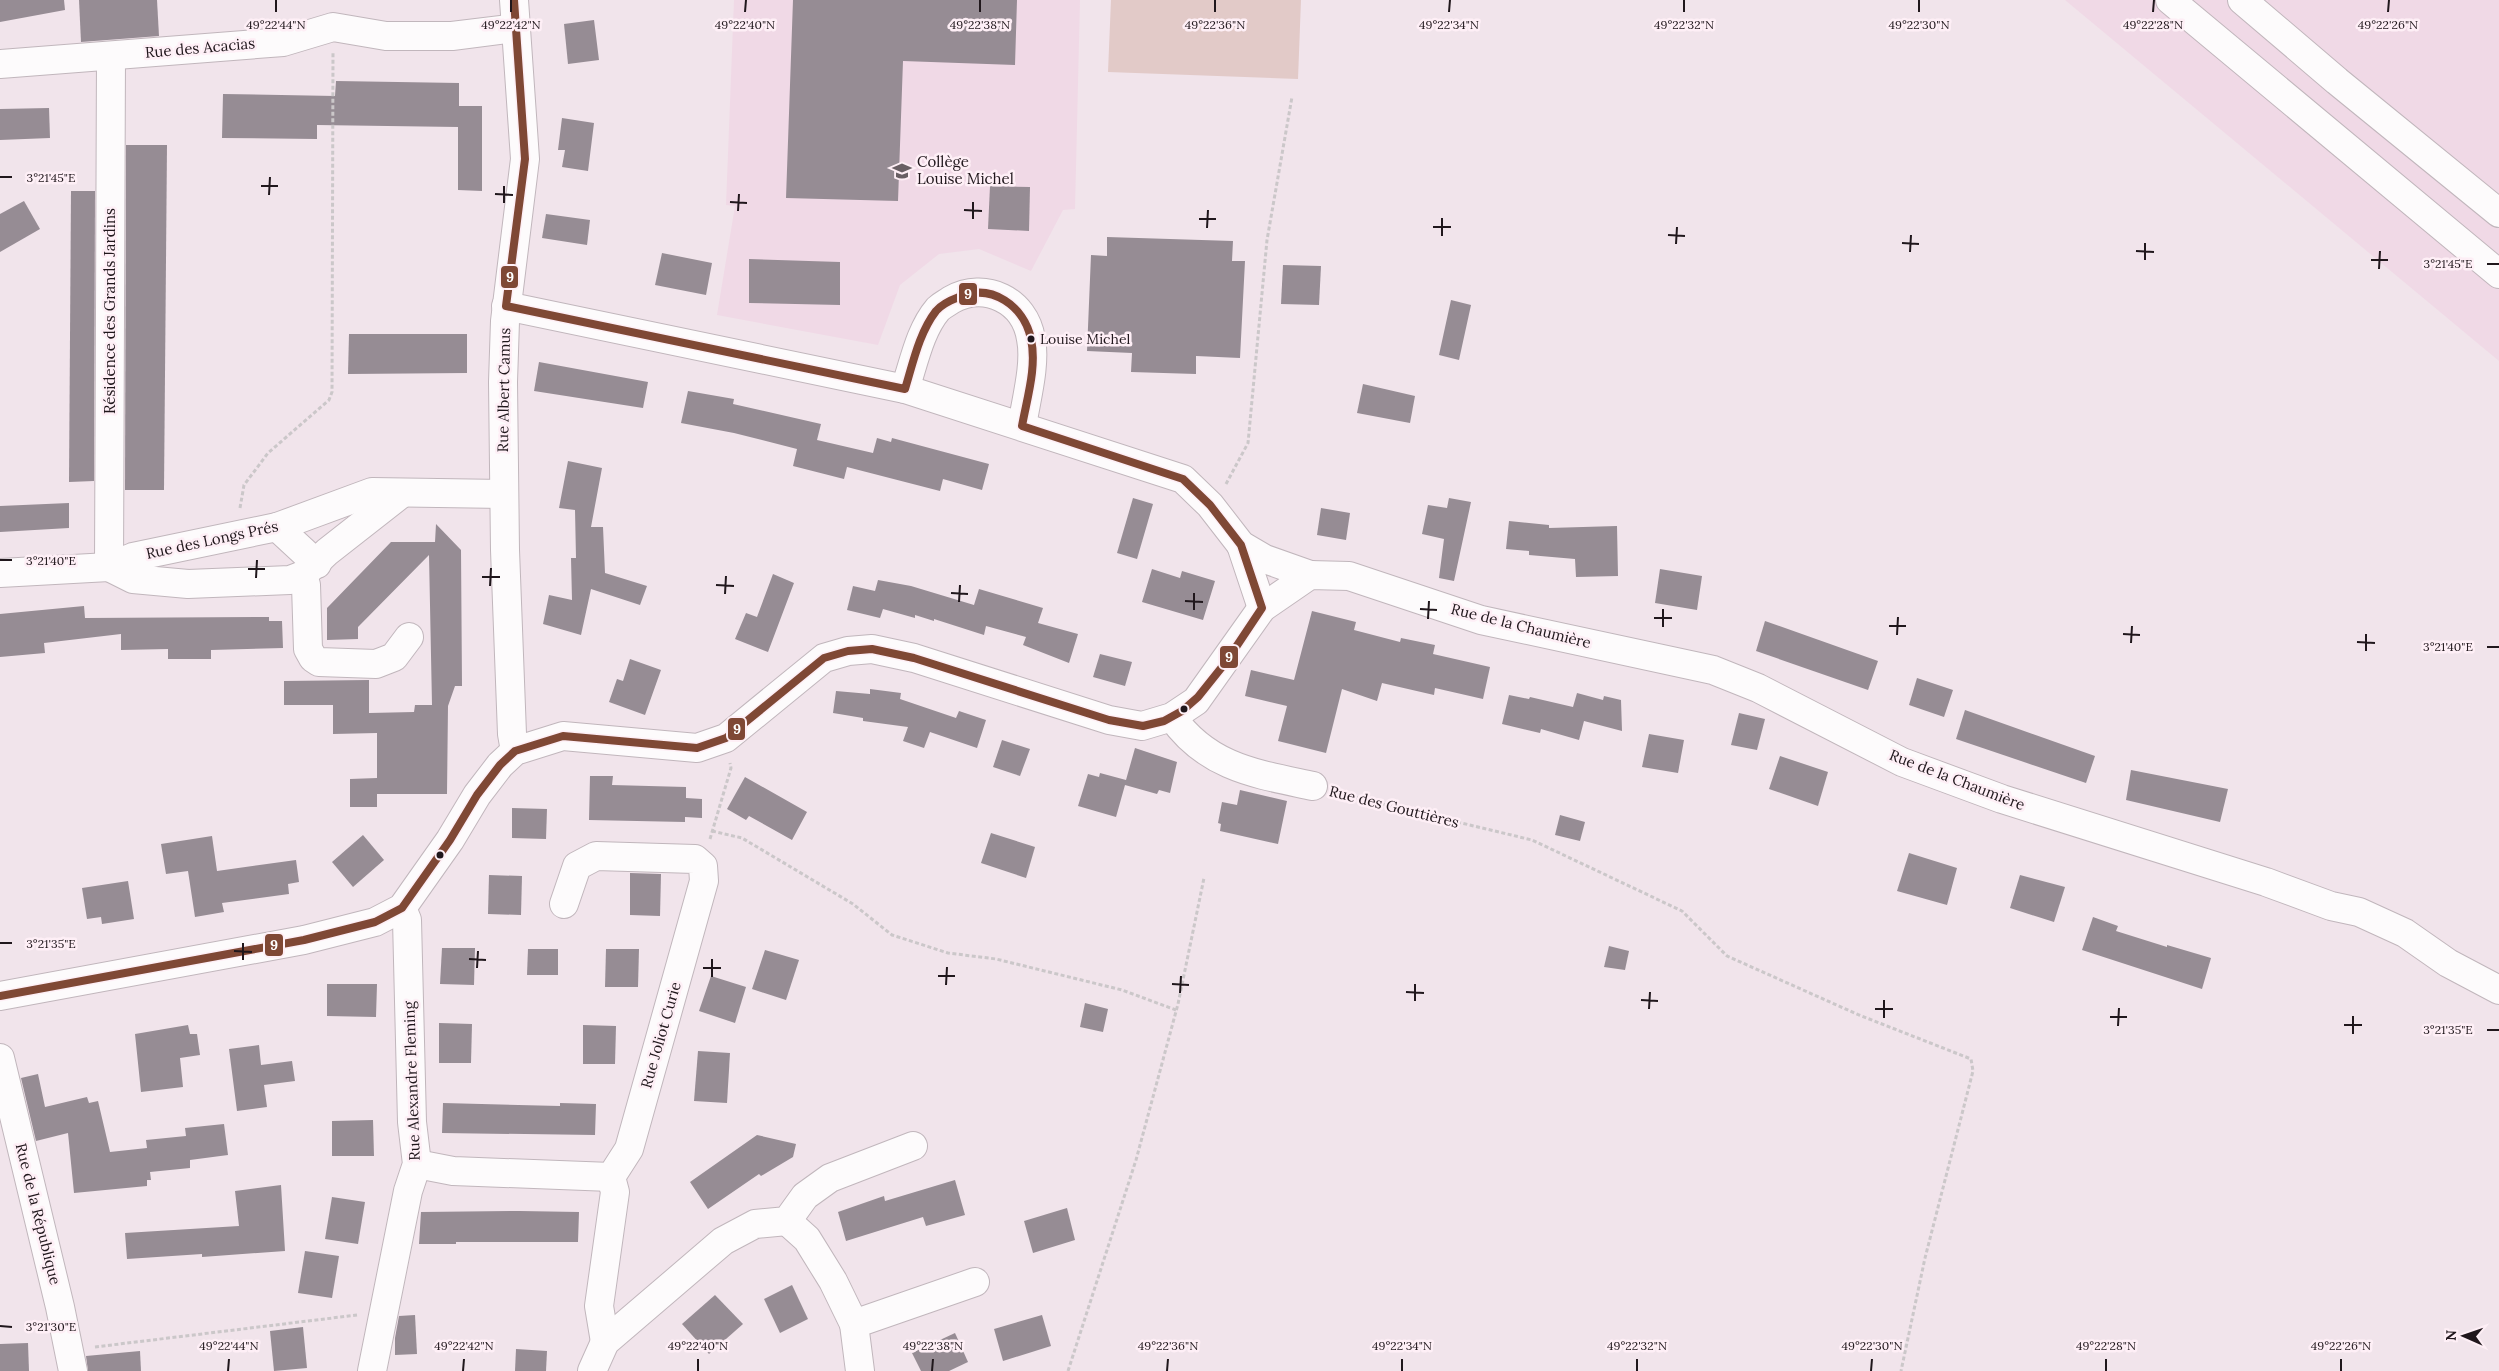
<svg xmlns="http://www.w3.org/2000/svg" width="2499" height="1371" font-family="Lora,serif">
  <rect width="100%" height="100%" fill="#f1e4eb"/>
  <g fill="#f0d9e6">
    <polygon points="734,0 1080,0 1075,209 1063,210 1031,271 979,249 939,254 900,285 878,345 717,315 735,206 726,205"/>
    <polygon points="2065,0 2499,0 2499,361"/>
  </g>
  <polygon fill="#e2cac8" points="1111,0 1301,0 1298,79 1108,72"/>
  <g fill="#968c94">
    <polygon points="0,0 64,0 65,10 0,22"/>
    <polygon points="79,0 157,0 159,36 81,42"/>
    <polygon points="793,0 1017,0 1015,65 903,61 898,201 786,198"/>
    <polygon points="594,20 599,60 568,64 564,24"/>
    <polygon points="336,81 459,83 459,106 482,106 482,191 458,190 458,127 317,125 317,139 222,138 223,94 335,96"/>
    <polygon points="49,108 50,138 0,140 0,109"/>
    <polygon points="562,118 594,123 588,171 562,167 565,150 558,150"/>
    <polygon points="126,145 167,145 164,490 125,490"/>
    <polygon points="990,186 1030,187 1029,231 988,229"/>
    <polygon points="71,191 95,191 94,481 69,482"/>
    <polygon points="24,201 40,229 0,252 0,214"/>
    <polygon points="546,214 590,220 587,245 542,238"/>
    <polygon points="1107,237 1233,241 1232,261 1245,261 1240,358 1196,356 1196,374 1131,372 1132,353 1087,351 1091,255 1107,256"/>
    <polygon points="662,253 712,263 706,295 655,285"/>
    <polygon points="749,259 840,262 840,305 749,303"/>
    <polygon points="1283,265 1321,266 1319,305 1281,304"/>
    <polygon points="1451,300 1471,305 1459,360 1439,355"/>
    <polygon points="349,334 467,334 467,373 348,374"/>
    <polygon points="539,362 648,382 643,408 534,391"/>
    <polygon points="1363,384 1415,396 1410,423 1357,413"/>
    <polygon points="688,391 734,399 733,404 821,424 817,440 873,453 877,438 891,442 892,438 989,464 982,490 943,479 940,491 847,467 844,479 793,466 797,449 734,433 681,423"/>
    <polygon points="568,461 602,468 591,527 603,527 605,573 647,586 640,605 591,589 581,635 543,624 549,595 572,600 571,558 576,558 575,510 559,508"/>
    <polygon points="1133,498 1153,504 1137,559 1117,553"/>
    <polygon points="1449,498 1471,502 1454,581 1439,578 1444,539 1422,534 1428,505 1447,508"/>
    <polygon points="69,503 69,528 0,532 0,506"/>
    <polygon points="1321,508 1350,513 1346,540 1317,535"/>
    <polygon points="1509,521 1549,525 1549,528 1617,526 1618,576 1576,577 1575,559 1529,555 1529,551 1506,549"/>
    <polygon points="436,524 461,550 462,686 455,686 448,706 447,794 377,794 377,807 350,807 350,779 377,778 377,733 333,734 333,705 284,705 284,681 369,680 369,713 414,712 415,705 432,705 429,555 358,627 358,639 327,640 327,608 391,542 435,542"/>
    <polygon points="1152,569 1180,578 1182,571 1215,581 1203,620 1142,602"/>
    <polygon points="1660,569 1702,576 1697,610 1655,603"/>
    <polygon points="773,574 794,583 768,652 735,639 746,613 757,617"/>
    <polygon points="878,580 911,586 974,605 979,589 1043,608 1038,623 1078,634 1069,663 1023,645 1026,637 986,626 984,635 934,619 934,621 915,615 915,618 883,609 880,618 847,610 853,586 875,591"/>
    <polygon points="84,606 85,618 269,617 269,621 282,621 283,648 211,650 211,659 168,659 168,649 121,650 121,634 44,643 45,653 0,657 0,614"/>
    <polygon points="1312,611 1356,622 1354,630 1400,642 1401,638 1435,645 1433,654 1490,667 1483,699 1435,688 1434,695 1382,683 1377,701 1342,689 1326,753 1278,741 1287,706 1245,696 1251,670 1294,680"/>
    <polygon points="1765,621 1878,661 1868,690 1756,651"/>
    <polygon points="1100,654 1132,662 1125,686 1093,677"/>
    <polygon points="630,659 661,670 645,715 609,702 617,679 623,681"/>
    <polygon points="1917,678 1953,690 1944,717 1909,705"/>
    <polygon points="870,689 901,693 900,699 956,718 959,711 986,720 977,748 930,732 924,748 903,741 908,727 863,721 863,718 833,713 836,691 870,694"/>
    <polygon points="1577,693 1603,700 1604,696 1621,700 1622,731 1584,721 1579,740 1541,729 1540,733 1502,724 1509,695 1529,699 1530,697 1573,707"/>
    <polygon points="1965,710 2095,756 2086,783 1956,739"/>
    <polygon points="1739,713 1765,719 1757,750 1731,745"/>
    <polygon points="1649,734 1684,740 1678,773 1642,767"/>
    <polygon points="1002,740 1030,749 1020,776 993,767"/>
    <polygon points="1135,748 1177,762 1170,793 1159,790 1157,794 1125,785 1116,817 1078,806 1088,774 1099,777 1100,773 1126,780"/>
    <polygon points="1780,756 1828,772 1818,806 1769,789"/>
    <polygon points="2131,770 2228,789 2220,822 2126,800"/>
    <polygon points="590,776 613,776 612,785 686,787 686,798 702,799 702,818 685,817 685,822 589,820"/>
    <polygon points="745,777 807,812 792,840 749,816 746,820 727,809"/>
    <polygon points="1240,790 1287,801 1278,844 1220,831 1221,824 1218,823 1222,802 1237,805"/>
    <polygon points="512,808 547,809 546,839 512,838"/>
    <polygon points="1560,815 1585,822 1580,841 1555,835"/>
    <polygon points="991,833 1035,847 1026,878 981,863"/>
    <polygon points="363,835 384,860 353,887 332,862"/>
    <polygon points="212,836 217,871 296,860 299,882 288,884 289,894 222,903 224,912 195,917 188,871 166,874 161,844"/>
    <polygon points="1909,853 1957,868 1947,905 1897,891"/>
    <polygon points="630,873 661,874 660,916 630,915"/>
    <polygon points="489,875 522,876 521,915 488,914"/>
    <polygon points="2020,875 2065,887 2054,922 2010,908"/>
    <polygon points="128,881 134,919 102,924 101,917 87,919 82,888"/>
    <polygon points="2093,917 2118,926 2116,931 2167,947 2167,945 2211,958 2202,989 2082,950"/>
    <polygon points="1609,946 1629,951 1625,970 1604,967"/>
    <polygon points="442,948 475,948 474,985 440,984"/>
    <polygon points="528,949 558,949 558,975 527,975"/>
    <polygon points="606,949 639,949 638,987 605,987"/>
    <polygon points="765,950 799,960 786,1000 752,989"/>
    <polygon points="711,976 746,987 735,1023 699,1011"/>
    <polygon points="327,984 377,984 376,1017 327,1016"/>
    <polygon points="1085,1003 1108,1009 1103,1032 1080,1027"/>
    <polygon points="439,1023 472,1024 471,1063 439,1063"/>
    <polygon points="188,1025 190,1034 197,1034 200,1055 180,1058 183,1087 141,1092 135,1034"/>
    <polygon points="583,1025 616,1026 615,1064 583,1064"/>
    <polygon points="259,1045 261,1065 292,1061 295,1081 264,1085 267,1107 237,1111 229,1049"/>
    <polygon points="698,1051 730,1053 727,1103 694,1101"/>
    <polygon points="38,1074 45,1107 87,1097 89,1103 98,1101 110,1152 147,1148 146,1140 186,1136 185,1128 224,1124 228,1155 190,1160 190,1168 150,1172 151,1180 147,1180 147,1186 74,1193 68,1133 36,1141 21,1078"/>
    <polygon points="443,1103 560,1106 560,1103 596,1104 595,1135 442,1133"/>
    <polygon points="373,1120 374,1156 332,1156 332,1121"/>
    <polygon points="757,1135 796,1144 793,1157 761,1176 759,1174 708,1209 690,1182"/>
    <polygon points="955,1180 965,1215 926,1226 923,1217 846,1241 838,1212 884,1196 885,1201"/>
    <polygon points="281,1185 285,1251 202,1257 202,1254 127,1259 125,1233 239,1226 235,1191"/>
    <polygon points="332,1197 365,1202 358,1244 325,1239"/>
    <polygon points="1067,1208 1075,1240 1033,1253 1024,1221"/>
    <polygon points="520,1211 579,1212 578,1242 456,1242 456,1244 419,1244 421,1212"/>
    <polygon points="305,1251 339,1256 332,1298 298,1293"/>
    <polygon points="792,1285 808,1319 780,1333 764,1299"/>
    <polygon points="715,1295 743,1324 709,1354 682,1324"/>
    <polygon points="415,1315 417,1354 395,1355 395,1338 399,1316"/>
    <polygon points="1042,1315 1051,1346 1003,1361 994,1329"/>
    <polygon points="303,1327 307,1368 274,1371 270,1331"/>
    <polygon points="955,1333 968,1362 949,1371 921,1371 912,1353"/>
    <polygon points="28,1343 29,1371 0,1371 0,1344"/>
    <polygon points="516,1349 547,1351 546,1371 515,1371"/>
    <polygon points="140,1351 141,1371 88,1371 86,1356"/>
  </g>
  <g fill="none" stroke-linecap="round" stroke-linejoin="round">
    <g stroke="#c1b6bc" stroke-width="30">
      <g id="minor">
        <polyline points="514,0 525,159 505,321 503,382 505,550 512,734 515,751"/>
        <polyline points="0,64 283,42 333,27 386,36 452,36 516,28"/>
        <polyline points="506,306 905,389 1183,479 1210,505 1241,545 1265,559 1310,575"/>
        <path d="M905 389C914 362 920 330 938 309 942 305 947 303 951 300 985 281 1025 300 1031 339 1036 364 1026 400 1022 426"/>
        <polyline points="277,527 317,564"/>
        <polyline points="1241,545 1262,608"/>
        <polyline points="109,567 111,56"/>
        <polyline points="109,567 133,579 188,584 290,580 303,575 327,552 401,494"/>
        <polyline points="0,573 109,567 133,557 277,527 372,492 504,494"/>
        <polyline points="303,575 306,585 308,649 313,658 319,662 376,664 394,657 409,637"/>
        <path d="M1172 717C1208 768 1257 774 1313 786"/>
        <polyline points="0,996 304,940 375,922 402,908 450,840 477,795 500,765 515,751 563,736 697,748 726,738 824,658 848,651 872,649 914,658 1109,720 1142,726 1172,717 1196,701 1262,608 1310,575 1349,576 1481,620 1713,670 1758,688 1902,762 2002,799 2266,882 2331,906 2359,912 2405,933 2448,963 2499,990"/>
        <polyline points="0,1058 60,1307 73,1371"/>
        <polyline points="417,1164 453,1171 611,1177 629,1149 704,881 703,866 695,859 596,856 577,866 564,904"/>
        <polyline points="787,1221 807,1239 833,1281 854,1324"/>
        <polyline points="605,1342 599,1306 615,1192 611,1177"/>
        <polyline points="372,1371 408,1191 417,1164 412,1122 407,920 402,908"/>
        <polyline points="592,1371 605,1342 723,1241 755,1224 787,1221 805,1196 830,1178 913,1146"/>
        <polyline points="860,1371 854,1324 975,1282"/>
      </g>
    </g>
    <g stroke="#c1b6bc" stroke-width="30">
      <g id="highway">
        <polyline points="2170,0 2499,274"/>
        <polyline points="2242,0 2337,81 2499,213"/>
      </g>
    </g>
    <g stroke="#cbc7c9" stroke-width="3" stroke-dasharray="4 2.5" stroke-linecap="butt">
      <polyline points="1226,484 1248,443 1267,240 1292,97"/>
      <polyline points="240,508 244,485 268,453 329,400 332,392 333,53"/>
      <polyline points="1337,793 1532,840 1682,911 1727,956 1859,1015 1971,1059 1973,1071 1925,1258 1901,1371"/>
      <polyline points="712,831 742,838 853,904 892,935 948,953 996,959 1122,990 1176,1010"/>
      <polyline points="710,839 731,768 730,763"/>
      <polyline points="95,1347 357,1315"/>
      <polyline points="1068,1371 1136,1160 1178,1004 1204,878"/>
    </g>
    <use href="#minor" stroke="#fdfbfc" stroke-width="28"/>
    <use href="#highway" stroke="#fdfbfc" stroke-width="28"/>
    <g stroke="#feeff6" stroke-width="11">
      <path id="bus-1" d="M0 996 304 940 375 922 402 908 450 840 477 795 500 765 515 751 563 736 697 748 726 738 824 658 848 651 872 649 914 658 1109 720 1143 726 1164 721 1182 711 1198 697 1226 662 1262 608 1241 545 1210 505 1183 479 1022 426C1027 398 1037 367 1031 339 1024 306 992 283 959 297 951 300 942 304 936 311 919 333 913 363 905 389L506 306 525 159 514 0"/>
    </g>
    <use href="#bus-1" stroke="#7f4835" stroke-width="8"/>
  </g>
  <path fill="none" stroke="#20171c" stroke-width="2" d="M276 12V0M511 12V0M745 12 746 0M980 12V0M1215 12V0M1449 12 1450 0M1684 12V0M1919 12V0M2153 12 2154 0M2388 12 2389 0M0 177H12M261 186H278M495 194 513 195M269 195 270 177M730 202 747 203M504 203V186M964 210 982 211M738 211 739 194M973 219V202M1199 219H1216M1433 227H1451M1207 228 1208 210M1668 235 1685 236M1442 236V218M1902 243 1919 244M1676 244 1677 227M2136 251 2154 252M1910 252 1911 235M2145 260V243M2371 260H2388M2487 264H2499M2379 269 2380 251M0 560H12M248 569H265M482 577H500M256 578 257 560M716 585 734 586M490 586 491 568M951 593 968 594M725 594 726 576M1185 601 1203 602M959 602 960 585M1420 609 1437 610M1194 610V593M1654 618H1672M1428 619 1429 601M1889 626H1906M1663 627V609M2123 634 2140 635M1897 635 1898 617M2357 642 2375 643M2131 643 2132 626M2487 647H2499M2366 651V634M0 943H12M234 951 252 952M469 959 486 960M243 960V943M477 968 478 951M703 968H721M938 976H955M712 977V959M1172 984 1189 985M946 985 947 967M1406 992 1424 993M1180 993 1181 976M1641 1000 1658 1001M1415 1001V984M1649 1009 1650 992M1875 1009H1893M2110 1017H2127M1884 1018V1000M2344 1025H2362M2118 1026 2119 1008M2487 1030H2499M2353 1034V1016M0 1326 12 1327M228 1371 229 1359M463 1371 464 1359M698 1371V1359M932 1371 933 1359M1167 1371 1168 1359M1402 1371V1359M1637 1371V1359M1871 1371 1872 1359M2106 1371V1359M2341 1371V1359"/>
  <defs>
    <g id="school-bare" transform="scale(1.5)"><path d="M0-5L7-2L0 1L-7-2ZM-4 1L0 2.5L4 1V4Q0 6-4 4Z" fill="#695f64" stroke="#feeff6" stroke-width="2.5" paint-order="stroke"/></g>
  </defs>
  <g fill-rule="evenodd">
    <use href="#school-bare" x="902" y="171"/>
  </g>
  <g fill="#20171c" stroke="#feeff6" stroke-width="2">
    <circle cx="1031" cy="339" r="4.5"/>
    <circle cx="1184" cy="709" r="4.5"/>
    <circle cx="440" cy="855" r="4.5"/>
  </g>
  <g text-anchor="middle" stroke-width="5" stroke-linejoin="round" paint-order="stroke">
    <g font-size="14" fill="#20171c" stroke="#feeff6" text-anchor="start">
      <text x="1040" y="344">Louise Michel</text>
    </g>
    <g font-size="15" fill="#20171c" stroke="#feeff6">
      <text transform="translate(200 48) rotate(-5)" y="5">Rue des Acacias</text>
      <text transform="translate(110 311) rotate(-90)" y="5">Résidence des Grands Jardins</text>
      <text transform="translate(504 390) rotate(-89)" y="5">Rue Albert Camus</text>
      <text transform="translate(212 540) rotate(-12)" y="5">Rue des Longs Prés</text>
      <text transform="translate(1521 626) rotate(14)" y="5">Rue de la Chaumière</text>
      <text transform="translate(1957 780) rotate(21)" y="5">Rue de la Chaumière</text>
      <text transform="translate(1394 807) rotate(14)" y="5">Rue des Gouttières</text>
      <text transform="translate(661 1035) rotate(-74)" y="5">Rue Joliot Curie</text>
      <text transform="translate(412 1081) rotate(-92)" y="5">Rue Alexandre Fleming</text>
      <text transform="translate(38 1214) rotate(76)" y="5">Rue de la République</text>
    </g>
    <g font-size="15" fill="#20171c" stroke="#feeff6" text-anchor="start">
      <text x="917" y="167">Collège<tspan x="917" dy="17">Louise Michel</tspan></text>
    </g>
  </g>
  <g font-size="12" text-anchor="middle" fill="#20171c" stroke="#feeff6" stroke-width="5" stroke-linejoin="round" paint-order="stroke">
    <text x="276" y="29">49°22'44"N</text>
    <text x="511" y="29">49°22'42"N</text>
    <text x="745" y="29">49°22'40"N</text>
    <text x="980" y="29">49°22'38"N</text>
    <text x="1215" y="29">49°22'36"N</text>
    <text x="1449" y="29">49°22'34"N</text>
    <text x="1684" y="29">49°22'32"N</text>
    <text x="1919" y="29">49°22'30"N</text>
    <text x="2153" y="29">49°22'28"N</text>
    <text x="2388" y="29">49°22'26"N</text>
    <text x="51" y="182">3°21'45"E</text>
    <text x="2448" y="268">3°21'45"E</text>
    <text x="51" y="565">3°21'40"E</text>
    <text x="2448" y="651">3°21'40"E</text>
    <text x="51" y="948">3°21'35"E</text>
    <text x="2448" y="1034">3°21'35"E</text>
    <text x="51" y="1331">3°21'30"E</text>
    <text x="229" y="1350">49°22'44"N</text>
    <text x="464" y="1350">49°22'42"N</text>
    <text x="698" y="1350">49°22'40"N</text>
    <text x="933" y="1350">49°22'38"N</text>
    <text x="1168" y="1350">49°22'36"N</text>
    <text x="1402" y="1350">49°22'34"N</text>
    <text x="1637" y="1350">49°22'32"N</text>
    <text x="1872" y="1350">49°22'30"N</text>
    <text x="2106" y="1350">49°22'28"N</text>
    <text x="2341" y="1350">49°22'26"N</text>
  </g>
  <g stroke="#feeff6" stroke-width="2">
    <rect x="500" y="265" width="19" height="24" rx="5" fill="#7f4835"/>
    <rect x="958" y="282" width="20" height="24" rx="5" fill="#7f4835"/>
    <rect x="1219" y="645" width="20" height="24" rx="5" fill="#7f4835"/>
    <rect x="727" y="717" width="19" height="24" rx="5" fill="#7f4835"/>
    <rect x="264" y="933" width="20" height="24" rx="5" fill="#7f4835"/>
  </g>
  <g font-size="14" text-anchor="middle" font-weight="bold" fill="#fff">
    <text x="510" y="282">9</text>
    <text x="968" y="299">9</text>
    <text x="1229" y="662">9</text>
    <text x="737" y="734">9</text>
    <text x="274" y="950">9</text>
  </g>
  <g transform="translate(2464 1336) rotate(272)" stroke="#feeff6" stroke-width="4" paint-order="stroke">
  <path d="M0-4L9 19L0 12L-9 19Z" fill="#20171c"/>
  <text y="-8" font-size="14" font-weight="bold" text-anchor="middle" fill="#20171c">N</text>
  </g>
</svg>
